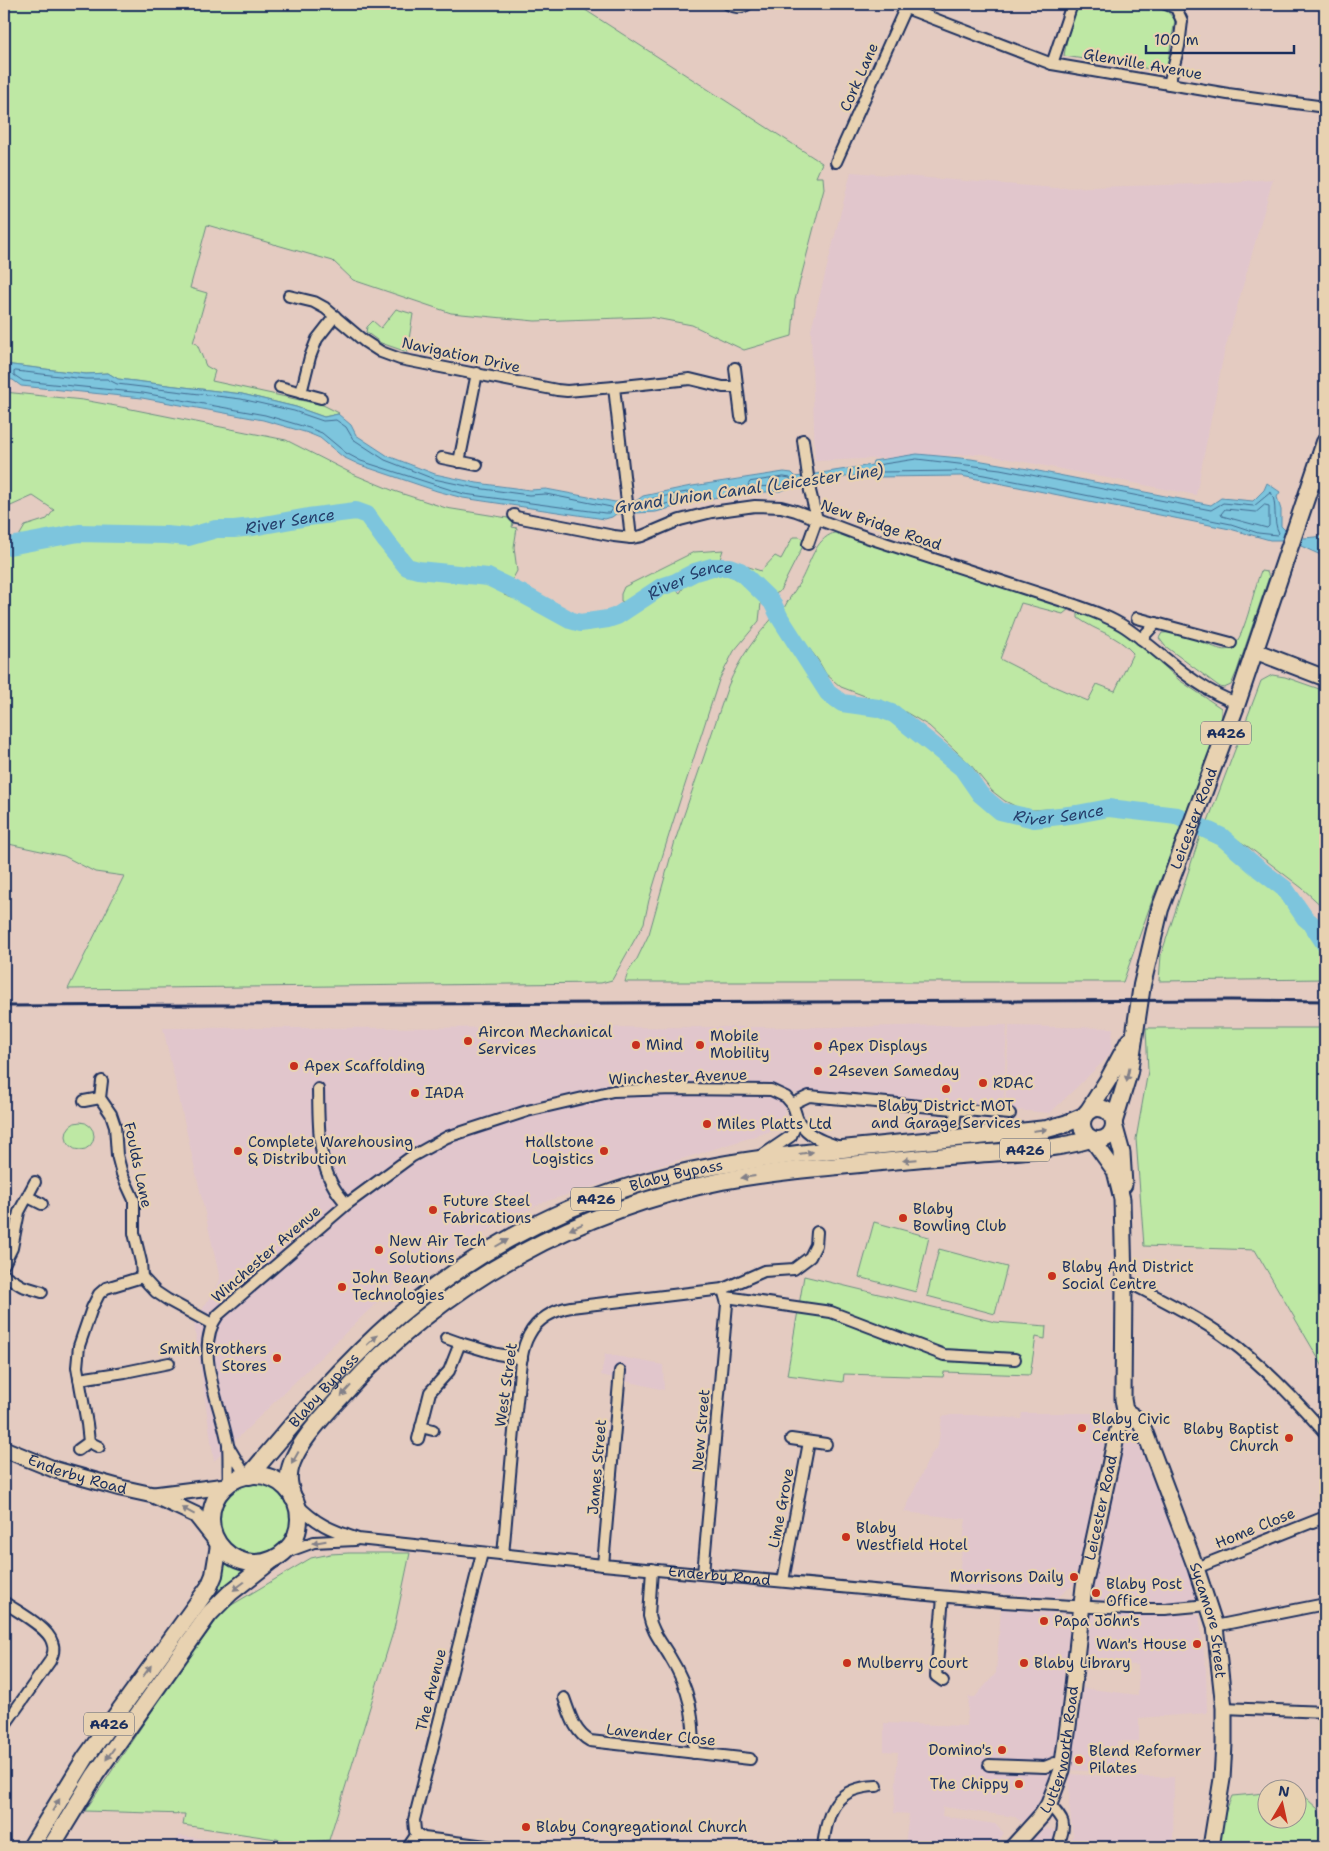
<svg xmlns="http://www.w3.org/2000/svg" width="1329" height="1851" font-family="'Shantell Sans',sans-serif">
  <rect width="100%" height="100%" fill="#e4cbc1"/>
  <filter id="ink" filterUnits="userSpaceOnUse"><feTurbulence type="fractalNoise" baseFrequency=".02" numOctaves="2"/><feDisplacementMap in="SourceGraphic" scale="10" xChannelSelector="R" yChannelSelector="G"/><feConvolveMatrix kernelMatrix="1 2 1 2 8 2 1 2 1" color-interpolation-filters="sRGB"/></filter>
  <g filter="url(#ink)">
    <g fill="#e1c6cc">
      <polygon points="851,172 1056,188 1200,184 1273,179 1224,353 1196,495 983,454 815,461 811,330"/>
      <polygon points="948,1025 1007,1025 1003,1109 792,1093 785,1107 781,1128 544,1202 411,1269 214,1461 194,1324 220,1279 163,1028 853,1027"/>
      <polygon points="1009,1026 1113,1028 1111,1054 1050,1113 1005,1109"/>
      <polygon points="605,1354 663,1365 664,1390 601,1375"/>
      <polygon points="1022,1413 1110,1413 1076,1582 1057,1598 957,1589 966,1519 904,1512 930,1456 938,1446 942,1417 951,1415 986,1415 1021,1419"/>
      <polygon points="1130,1425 1135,1425 1198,1593 1194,1601 1169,1606 1088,1603 1095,1557 1123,1433 1127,1426"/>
      <polygon points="1001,1609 1071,1615 1074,1622 1073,1638 1068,1643 1061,1706 1065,1715 1056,1770 1040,1808 1024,1824 1015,1817 943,1807 942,1816 995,1824 1004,1833 997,1844 992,1847 914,1847 914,1845 905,1844 909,1814 894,1813 898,1752 884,1751 884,1723 966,1726 969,1697 975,1697 996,1673"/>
      <polygon points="1091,1614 1199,1615 1206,1670 1207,1713 1139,1718 1139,1741 1117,1741 1117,1773 1071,1770 1083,1688 1138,1695 1138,1665 1085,1663"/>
      <polygon points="1070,1774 1110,1777 1174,1777 1173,1847 1067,1847 1073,1835 1069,1805"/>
      <polygon points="1044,1828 1055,1830 1053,1847 1026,1847"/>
      <polygon points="179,1836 280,1847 176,1847"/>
    </g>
    <g fill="#bee8a4" stroke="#6c8c81">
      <polygon points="4,4 576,4 822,163 816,177 823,177 824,189 795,300 792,336 744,350 692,325 650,317 535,321 451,313 353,280 333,261 207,225 190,288 207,293 193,343 197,344 206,366 215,371 212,381 323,405 339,413 338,414 324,417 296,407 242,394 118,379 108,373 86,374 4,364"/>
      <polygon points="1078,4 1140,4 1167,11 1175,20 1167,67 1164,71 1064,56 1069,26"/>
      <polygon points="396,309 413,314 407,352 381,343 366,332 367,327 373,321 381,328"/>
      <polygon points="4,392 83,400 116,406 286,440 353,474 394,491 446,508 514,519 512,527 517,528 514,547 517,571 504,595 512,598 518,596 548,617 567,627 586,629 621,620 641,602 663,590 673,587 680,593 687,582 700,575 719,572 733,577 755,592 761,603 759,621 734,651 719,680 672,825 649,900 644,923 612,980 601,983 68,989 124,876 95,872 64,856 4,843 4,551 11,550 25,526 47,519 54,510 33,496 4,509"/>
      <path d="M834 533H841L1064 605 1069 609 1063 614 1021 603 1000 659 1053 686 1088 701 1097 684 1115 691 1133 653C1116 634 1097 632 1078 618V613L1083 611 1120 630 1153 656 1179 680 1221 708V720L1193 802 1186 812 1123 804 1032 810 1017 807 1005 801 992 791 970 764 929 726 902 710 841 687 826 674 818 660 787 619 783 610C788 599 796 590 801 580 810 564 815 539 834 533Z"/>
      <polygon points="793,537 800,537 804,540 803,546 782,587 779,592 773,595 760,585 756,577 732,565 728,560 761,571 775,556 781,559"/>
      <polygon points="723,550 720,559 695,567 650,586 626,603 621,601 621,594 624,587 694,552"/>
      <path d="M1261 571 1267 572 1269 577 1237 671 1231 685 1224 688 1220 687 1165 646 1159 638 1162 633C1178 631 1191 638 1206 644 1213 646 1222 652 1229 649 1244 645 1254 586 1261 571Z"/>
      <path d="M775 615 795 650 828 698 854 711 895 717 916 733 928 746 957 767 972 788 985 803 1004 815 1033 823 1062 820 1111 810 1178 819 1181 830 1154 895 1123 982H625L628 972 637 959 649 934 675 841 728 686C740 657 755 638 775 615Z"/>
      <polygon points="1272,675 1285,677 1325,691 1325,909 1302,888 1250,848 1208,821 1261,681"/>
      <polygon points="1204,833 1215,837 1226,849 1295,901 1306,914 1311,928 1325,948 1325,979 1159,981 1161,955 1200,836"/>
      <polygon points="1146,1028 1325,1028 1325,1370 1255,1250 1144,1246 1136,1139 1148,1071"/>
      <circle cx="80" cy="1136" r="14"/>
      <polygon points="874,1222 929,1237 916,1292 859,1277"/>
      <polygon points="939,1249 1007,1267 995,1314 927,1296"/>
      <polygon points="804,1276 995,1322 1046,1326 1045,1339 1036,1337 1030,1375 944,1372 943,1377 844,1374 843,1382 787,1375"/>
      <circle cx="254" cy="1520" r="37"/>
      <polygon points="349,1553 410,1553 394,1629 329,1840 302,1843 183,1825 185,1814 85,1811 178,1672 225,1609 311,1558 330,1554"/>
      <polygon points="223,1557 237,1565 250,1567 45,1847 38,1847"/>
      <polygon points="1297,1790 1318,1809 1325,1847 1218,1847 1223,1818 1232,1796 1266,1793 1266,1818 1296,1818"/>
    </g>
    <polygon fill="#7dc5dd" stroke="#5689aa" points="4,364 86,374 108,373 118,379 242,394 296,407 324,417 338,414 351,425 356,435 388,456 435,474 477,483 530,490 546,489 615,502 636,501 643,496 686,487 784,472 792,473 796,477 872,465 873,461 917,454 971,459 1028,469 1211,505 1221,498 1253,501 1264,490 1267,483 1280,492 1277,497 1281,510 1281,526 1286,531 1304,538 1325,536 1325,557 1301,546 1282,540 1270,540 1230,529 983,480 961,476 877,477 872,473 798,484 792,487 780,491 738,494 700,500 656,512 616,514 612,517 605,519 463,498 437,491 360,465 343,457 320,438 308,433 263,420 142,398 21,386 13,380 4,379"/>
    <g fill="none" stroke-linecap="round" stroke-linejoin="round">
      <g stroke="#426b91" stroke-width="1">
        <polygon points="16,371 85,379 107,379 117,384 241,399 294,411 323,421 336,420 346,427 353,439 385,460 434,479 476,488 529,495 546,494 611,507 613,509 610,513 605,513 464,494 361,461 346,453 322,433 309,428 265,415 143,393 23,381 14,375 14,372"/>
        <path d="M917 459 1000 469 1211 510 1223 503 1254 506 1271 492C1278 504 1272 521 1279 533L1277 535 1258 533 1231 524 984 475 961 471 880 472 876 469 879 465Z"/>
        <polygon points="784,477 790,478 791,482 779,486 751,487 748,485 750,482"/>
        <polygon points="694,491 696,494 694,496 655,507 642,508 640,506 646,500"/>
        <polygon points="1265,505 1269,506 1269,526 1267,528 1222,516 1221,514 1225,509 1256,512"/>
      </g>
      <path stroke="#7dc5dd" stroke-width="18" id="s1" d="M4 547 79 533 166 535 188 537 216 529H234L253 527 308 517 356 511 367 515 385 540 407 567 418 570 488 577 519 592 570 620 580 623 608 619 617 616 661 587 676 582 695 572 712 567H729L740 571 772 602 780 618 828 693 842 703 878 708 894 714 962 768 980 794 1000 811 1034 819 1077 814 1109 808 1177 816 1222 837 1259 869 1285 889 1305 918 1312 924 1325 944"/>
      <g stroke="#1b2f5e" stroke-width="14">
        <g id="street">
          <path d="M728 4C735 8 742 8 748 4"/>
          <polyline points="1166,4 1176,8 1182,21 1179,46 1169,84"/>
          <polyline points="906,8 1052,64 1228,94 1325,107"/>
          <polyline points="1052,64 1072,4"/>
          <polyline points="836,162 907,4"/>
          <polyline points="289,296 314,302 325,308 364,341 381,352 400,359 557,390 567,391 614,387"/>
          <polyline points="735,368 741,417"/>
          <polyline points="280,387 321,398"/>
          <polyline points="301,393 310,357 317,339 335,316"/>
          <polyline points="803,440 810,491 817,519 808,544"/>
          <polyline points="442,458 477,465"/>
          <polyline points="459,462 477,373"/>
          <polyline points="1312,481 1325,485"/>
          <path d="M514 515 516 517 614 536 631 538 642 536 680 520 712 512 755 506 781 507 796 511 857 534 1075 605C1092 611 1110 617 1125 627 1162 652 1193 688 1237 703"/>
          <polyline points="631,538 614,387 690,379 723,387 737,387"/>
          <polyline points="1137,618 1231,643"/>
          <polyline points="1141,639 1156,623"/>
          <polyline points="102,1081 100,1098 111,1114 115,1126 117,1155 122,1174 134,1200 134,1233 141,1262 142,1277 156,1292 168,1300 212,1324"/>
          <path d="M318 1089C319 1130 316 1173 347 1204"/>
          <polyline points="84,1101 100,1098"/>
          <path d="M792 1104C795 1109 796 1117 799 1122 810 1138 823 1141 840 1147"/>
          <polyline points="954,1125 956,1110"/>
          <polyline points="760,1157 791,1136 798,1120"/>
          <polyline points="28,1197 42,1204"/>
          <polyline points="4,1264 12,1248 19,1212 35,1182"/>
          <polyline points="4,1275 22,1286 42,1292"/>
          <path d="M1124 1283 1132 1284C1165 1301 1199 1318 1229 1340 1264 1366 1296 1400 1325 1433"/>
          <polyline points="726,1297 831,1312 944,1355 1015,1359"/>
          <polyline points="446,1338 460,1343"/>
          <polyline points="79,1379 125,1372 169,1363"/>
          <polyline points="421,1427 433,1430"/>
          <polyline points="418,1439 430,1392 449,1371 460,1343 497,1354 522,1358"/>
          <polyline points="791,1439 826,1444"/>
          <polyline points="89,1442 99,1447"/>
          <polyline points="228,1446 246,1476"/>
          <polyline points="78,1450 89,1442 87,1424 77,1367 79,1346 92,1308 99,1294 106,1288 142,1277"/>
          <path d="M229 1484C228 1471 229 1457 228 1445 222 1407 192 1350 218 1315L347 1204 411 1157 447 1137 527 1111 613 1091 673 1089 771 1090 786 1097 792 1104 809 1096 1010 1114"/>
          <path id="s2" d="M296 1503C316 1524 331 1530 358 1539L603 1565 1003 1602 1127 1609H1165L1208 1605"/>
          <polyline points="281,1554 314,1542 355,1540"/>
          <path d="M503 1555C508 1501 512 1446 518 1392 520 1374 520 1351 529 1335 537 1319 554 1310 571 1307L723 1289 764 1271 794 1269 810 1257 816 1245 817 1232"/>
          <polyline points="603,1565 620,1371"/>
          <polyline points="1196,1568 1325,1517"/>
          <path d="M652 1569 649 1616C652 1632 662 1643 670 1657 690 1689 694 1716 694 1753"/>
          <polyline points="703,1574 727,1304 724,1293"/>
          <polyline points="783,1581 809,1442"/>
          <path d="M4 1602C16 1611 48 1627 52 1642 55 1649 53 1654 50 1661L4 1726"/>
          <polyline points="1215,1626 1325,1604"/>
          <polyline points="943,1681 936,1676 943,1597"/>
          <path d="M564 1698C570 1714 574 1732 590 1741L750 1759"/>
          <polyline points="1224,1708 1325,1712"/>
          <polyline points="989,1765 1045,1767 1055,1763"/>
          <path d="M1049 1804C1067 1824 1065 1823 1058 1847"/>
          <polyline points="417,1834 415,1831 414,1820 482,1553"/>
          <polyline points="417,1834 424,1838 494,1847"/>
          <polyline points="408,1847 417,1834"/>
          <path d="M823 1847C827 1810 836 1787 877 1786"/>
        </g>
      </g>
      <g stroke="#1b2f5e" stroke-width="19">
        <g id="secondary">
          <polyline points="1255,651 1325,678"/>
          <polyline points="1114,1124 1122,1153 1124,1185"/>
          <path id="s3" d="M1125 1411C1134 1416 1140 1420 1144 1430L1196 1568 1215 1626 1224 1708V1744L1222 1779 1211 1847"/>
          <path id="s4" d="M4 1449 56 1470 121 1488 153 1495 196 1515 215 1539"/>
          <polyline points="154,1495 226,1486"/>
          <path id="s5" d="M1013 1847 1042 1815 1049 1804 1062 1770 1071 1704 1084 1586 1117 1433 1125 1411 1123 1399 1124 1283 1122 1199 1115 1171 1092 1139"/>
        </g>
      </g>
      <g stroke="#1b2f5e" stroke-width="20">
        <g id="primary">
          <circle cx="1098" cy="1124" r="16"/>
          <polyline points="1089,1110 1108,1080 1129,1041"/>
          <path id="s6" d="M1114 1121 1129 1072 1142 985 1160 909 1237 703 1325 442"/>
          <circle cx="255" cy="1519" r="44"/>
          <path id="s7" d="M249 1476C296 1420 343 1364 398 1316 466 1258 547 1212 632 1186 685 1169 742 1161 798 1154 881 1144 964 1138 1047 1129L1065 1124 1084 1116"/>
          <path d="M293 1498C291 1490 288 1483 289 1475 291 1447 332 1407 350 1387 447 1280 581 1209 722 1181 774 1171 828 1167 881 1162 912 1159 943 1156 975 1154 1013 1151 1054 1150 1091 1139"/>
          <polyline points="31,1847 86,1757 209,1587 214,1575 219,1545"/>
          <polyline points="51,1847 95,1775 209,1614 230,1593 272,1560"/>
        </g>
      </g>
      <use href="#street" stroke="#e8d2b1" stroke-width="10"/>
      <use href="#secondary" stroke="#e8d2b1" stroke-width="15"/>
      <use href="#primary" stroke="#e8d2b1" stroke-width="16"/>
      <polyline stroke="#1b2f5e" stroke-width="3" points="4,1006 1231,1000 1325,1001"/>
    </g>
    <defs><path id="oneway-solid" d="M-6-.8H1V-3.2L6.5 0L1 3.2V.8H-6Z" transform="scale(1.25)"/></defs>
    <g fill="#828088">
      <use href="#oneway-solid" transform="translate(1128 1075) rotate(101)"/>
      <use href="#oneway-solid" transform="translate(1040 1130) rotate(-7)"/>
      <use href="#oneway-solid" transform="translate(806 1153) rotate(-7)"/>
      <use href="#oneway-solid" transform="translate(910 1160) rotate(175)"/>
      <use href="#oneway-solid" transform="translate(748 1177) rotate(172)"/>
      <use href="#oneway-solid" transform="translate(576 1227) rotate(156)"/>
      <use href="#oneway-solid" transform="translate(502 1243) rotate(-30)"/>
      <use href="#oneway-solid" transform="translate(372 1340) rotate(-43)"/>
      <use href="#oneway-solid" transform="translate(346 1391) rotate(132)"/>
      <use href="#oneway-solid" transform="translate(295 1458) rotate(119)"/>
      <use href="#oneway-solid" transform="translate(188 1511) rotate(-152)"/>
      <use href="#oneway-solid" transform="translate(319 1542) rotate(171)"/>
      <use href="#oneway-solid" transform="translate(239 1586) rotate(143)"/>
      <use href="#oneway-solid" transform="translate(147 1671) rotate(-54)"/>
      <use href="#oneway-solid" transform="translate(110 1754) rotate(125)"/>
      <use href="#oneway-solid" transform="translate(56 1805) rotate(-59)"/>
    </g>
  </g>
  <g fill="#c8321e" stroke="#e8d2b1" stroke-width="2">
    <circle cx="468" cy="1041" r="5"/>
    <circle cx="636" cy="1045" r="5"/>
    <circle cx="700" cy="1045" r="5"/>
    <circle cx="818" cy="1046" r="5"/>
    <circle cx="294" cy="1066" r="5"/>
    <circle cx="818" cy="1071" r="5"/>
    <circle cx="983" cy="1083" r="5"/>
    <circle cx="946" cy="1089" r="5"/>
    <circle cx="415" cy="1093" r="5"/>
    <circle cx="707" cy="1124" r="5"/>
    <circle cx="238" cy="1151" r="5"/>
    <circle cx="604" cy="1151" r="5"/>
    <circle cx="433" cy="1210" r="5"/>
    <circle cx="903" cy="1218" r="5"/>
    <circle cx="379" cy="1250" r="5"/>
    <circle cx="1052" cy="1276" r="5"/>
    <circle cx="342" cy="1287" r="5"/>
    <circle cx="277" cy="1358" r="5"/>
    <circle cx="1082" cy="1428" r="5"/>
    <circle cx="1289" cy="1438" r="5"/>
    <circle cx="846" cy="1537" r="5"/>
    <circle cx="1074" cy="1577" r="5"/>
    <circle cx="1096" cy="1593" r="5"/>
    <circle cx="1044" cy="1621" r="5"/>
    <circle cx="1197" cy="1644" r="5"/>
    <circle cx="847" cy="1663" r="5"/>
    <circle cx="1024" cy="1663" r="5"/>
    <circle cx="1002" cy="1750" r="5"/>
    <circle cx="1079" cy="1760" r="5"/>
    <circle cx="1019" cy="1784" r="5"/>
    <circle cx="526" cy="1827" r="5"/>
  </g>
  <g text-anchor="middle" stroke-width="4.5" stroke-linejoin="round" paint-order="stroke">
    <g fill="#e8d2b1" stroke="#586077" stroke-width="1">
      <rect x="1201" y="721.5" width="50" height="23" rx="4"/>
      <rect x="1000" y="1138.5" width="50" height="23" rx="4"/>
      <rect x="571" y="1187.5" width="50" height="23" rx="4"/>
      <rect x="84" y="1712.5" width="50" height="23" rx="4"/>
    </g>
    <g font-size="14" font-weight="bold" fill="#1b2f5e">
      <text x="1226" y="738">A426</text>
      <text x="1025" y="1155">A426</text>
      <text x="596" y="1204">A426</text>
      <text x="109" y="1729">A426</text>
    </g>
    <g font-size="15" fill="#1b2f5e" stroke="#e8d2b1">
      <text transform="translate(1143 64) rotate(10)" y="5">Glenville Avenue</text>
      <text transform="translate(859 77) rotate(-66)" y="5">Cork Lane</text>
      <text transform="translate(461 355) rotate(12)" y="5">Navigation Drive</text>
      <text transform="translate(881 525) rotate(19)" y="5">New Bridge Road</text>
      <text dy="5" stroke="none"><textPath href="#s6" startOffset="314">Leicester Road</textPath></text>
      <text transform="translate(678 1077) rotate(-2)" y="5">Winchester Avenue</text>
      <text transform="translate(138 1165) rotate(78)" y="5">Foulds Lane</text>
      <text dy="5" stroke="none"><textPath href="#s7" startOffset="534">Blaby Bypass</textPath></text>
      <text transform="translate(266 1254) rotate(-41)" y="5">Winchester Avenue</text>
      <text transform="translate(506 1385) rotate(-82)" y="5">West Street</text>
      <text dy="5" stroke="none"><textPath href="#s7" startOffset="114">Blaby Bypass</textPath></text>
      <text transform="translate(701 1430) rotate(-85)" y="5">New Street</text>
      <text transform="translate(597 1467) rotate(-85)" y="5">James Street</text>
      <text dy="5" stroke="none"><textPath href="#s4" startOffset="78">Enderby Road</textPath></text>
      <text transform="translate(781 1508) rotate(-79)" y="5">Lime Grove</text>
      <text dy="5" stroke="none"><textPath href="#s5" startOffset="358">Leicester Road</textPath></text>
      <text transform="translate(1255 1528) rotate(-22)" y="5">Home Close</text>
      <text dy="5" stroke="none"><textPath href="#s2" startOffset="436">Enderby Road</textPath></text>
      <text dy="5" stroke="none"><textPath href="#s3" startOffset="229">Sycamore Street</textPath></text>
      <text transform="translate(431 1690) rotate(-76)" y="5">The Avenue</text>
      <text transform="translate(661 1735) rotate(6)" y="5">Lavender Close</text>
      <text dy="5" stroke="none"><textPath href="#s5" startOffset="112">Lutterworth Road</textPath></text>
    </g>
    <g font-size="15" fill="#1b2f5e" stroke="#e8d2b1" text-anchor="start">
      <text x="478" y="1037">Aircon Mechanical<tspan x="478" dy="17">Services</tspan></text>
      <text x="710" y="1041">Mobile<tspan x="710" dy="17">Mobility</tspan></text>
      <text x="646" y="1050">Mind</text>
      <text x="828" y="1051">Apex Displays</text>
      <text x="304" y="1071">Apex Scaffolding</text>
      <text x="828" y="1076">24seven Sameday</text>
      <text x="993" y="1088">RDAC</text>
      <text x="425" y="1098">IADA</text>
      <text x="946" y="1111" text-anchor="middle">Blaby District MOT<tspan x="946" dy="17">and Garage Services</tspan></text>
      <text x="717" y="1129">Miles Platts Ltd</text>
      <text x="248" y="1147">Complete Warehousing<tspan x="248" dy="17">&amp; Distribution</tspan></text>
      <text x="594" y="1147" text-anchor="end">Hallstone<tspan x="594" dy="17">Logistics</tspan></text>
      <text x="443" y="1206">Future Steel<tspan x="443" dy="17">Fabrications</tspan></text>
      <text x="913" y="1214">Blaby<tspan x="913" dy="17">Bowling Club</tspan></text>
      <text x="389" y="1246">New Air Tech<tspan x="389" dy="17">Solutions</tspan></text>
      <text x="1062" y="1272">Blaby And District<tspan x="1062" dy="17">Social Centre</tspan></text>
      <text x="352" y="1283">John Bean<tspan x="352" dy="17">Technologies</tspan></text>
      <text x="267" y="1354" text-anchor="end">Smith Brothers<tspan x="267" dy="17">Stores</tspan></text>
      <text x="1092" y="1424">Blaby Civic<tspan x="1092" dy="17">Centre</tspan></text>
      <text x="1279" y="1434" text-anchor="end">Blaby Baptist<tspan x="1279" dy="17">Church</tspan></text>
      <text x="856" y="1533">Blaby<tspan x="856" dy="17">Westfield Hotel</tspan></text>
      <text x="1064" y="1582" text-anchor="end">Morrisons Daily</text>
      <text x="1106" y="1589">Blaby Post<tspan x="1106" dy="17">Office</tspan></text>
      <text x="1054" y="1626">Papa John's</text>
      <text x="1187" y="1649" text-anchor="end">Wan's House</text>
      <text x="857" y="1668">Mulberry Court</text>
      <text x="1034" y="1668">Blaby Library</text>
      <text x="992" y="1755" text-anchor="end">Domino's</text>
      <text x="1089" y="1756">Blend Reformer<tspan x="1089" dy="17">Pilates</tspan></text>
      <text x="1009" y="1789" text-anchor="end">The Chippy</text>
      <text x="536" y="1832">Blaby Congregational Church</text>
    </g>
    <g font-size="16" font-style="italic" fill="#253e6b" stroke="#e8d2b1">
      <text transform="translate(749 488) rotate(-8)" y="6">Grand Union Canal (Leicester Line)</text>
      <text dy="6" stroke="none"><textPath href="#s1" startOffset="289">River Sence</textPath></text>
      <text dy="6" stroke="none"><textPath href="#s1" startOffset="739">River Sence</textPath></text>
      <text dy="6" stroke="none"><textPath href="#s1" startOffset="1219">River Sence</textPath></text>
    </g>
  </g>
  <rect width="1329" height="1851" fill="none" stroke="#e8d2b1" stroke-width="20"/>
  <rect x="10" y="10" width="1309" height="1831" fill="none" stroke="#1b2f5e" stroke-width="2" filter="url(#ink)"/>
  <g transform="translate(1282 1804) rotate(9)"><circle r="24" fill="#e8d2b1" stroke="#969190"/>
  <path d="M0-4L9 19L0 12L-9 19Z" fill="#c8321e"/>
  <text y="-8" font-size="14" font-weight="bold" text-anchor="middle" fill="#1b2f5e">N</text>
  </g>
  <path d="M1146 45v8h148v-8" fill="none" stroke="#1b2f5e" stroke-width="2.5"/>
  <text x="1154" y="45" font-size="15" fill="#1b2f5e" stroke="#e8d2b1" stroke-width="4" paint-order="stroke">100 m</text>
</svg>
